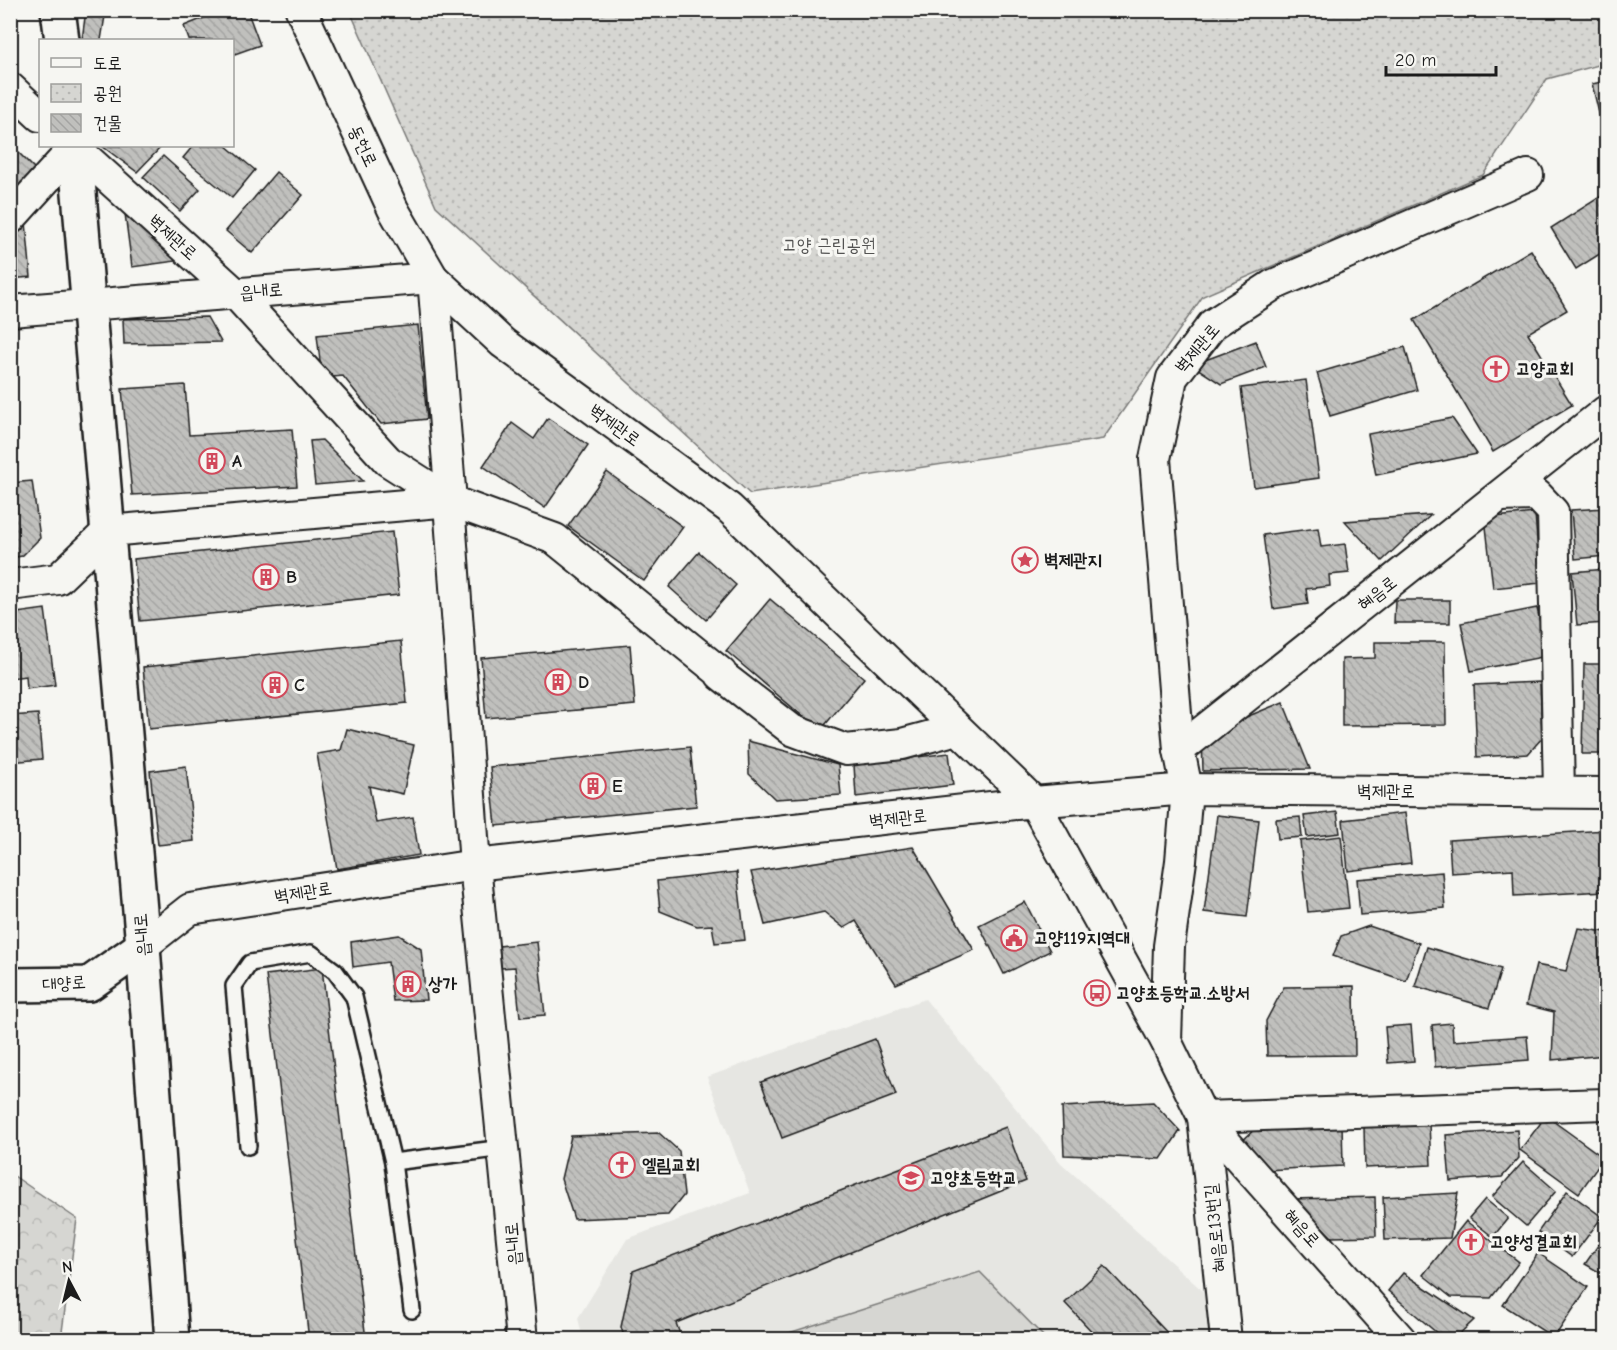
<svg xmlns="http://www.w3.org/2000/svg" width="1617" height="1350" font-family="'Comic Neue','Poor Story',sans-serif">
  <defs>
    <pattern id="forest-crowns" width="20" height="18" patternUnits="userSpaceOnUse" patternTransform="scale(1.5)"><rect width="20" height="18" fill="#d6d6d2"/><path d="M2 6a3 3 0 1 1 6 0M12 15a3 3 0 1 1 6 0" fill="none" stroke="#b7b7b4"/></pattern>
    <pattern id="park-dots" width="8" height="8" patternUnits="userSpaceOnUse" patternTransform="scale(1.5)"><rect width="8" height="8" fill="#d6d6d2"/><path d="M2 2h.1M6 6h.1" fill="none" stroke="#b7b7b4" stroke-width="1.8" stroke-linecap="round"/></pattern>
    <pattern id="building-back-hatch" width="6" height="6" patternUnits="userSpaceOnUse" patternTransform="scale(1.5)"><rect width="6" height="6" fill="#c0c0bd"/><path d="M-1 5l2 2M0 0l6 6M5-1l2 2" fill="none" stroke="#a4a4a2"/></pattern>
  </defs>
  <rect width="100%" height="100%" fill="#f6f6f2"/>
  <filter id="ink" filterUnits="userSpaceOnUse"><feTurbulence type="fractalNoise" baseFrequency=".0167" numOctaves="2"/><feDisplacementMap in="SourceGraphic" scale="12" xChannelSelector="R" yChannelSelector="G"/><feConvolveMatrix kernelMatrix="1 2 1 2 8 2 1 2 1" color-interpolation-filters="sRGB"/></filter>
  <g filter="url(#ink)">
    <polygon fill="#e6e6e2" points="925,999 1061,1163 1224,1310 1226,1339 583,1340 578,1318 627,1239 750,1193 707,1077"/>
    <polygon fill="url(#forest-crowns)" stroke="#797977" stroke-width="1.5" points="11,1174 77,1219 61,1339 11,1339"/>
    <polygon fill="url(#park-dots)" stroke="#797977" stroke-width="1.5" points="1606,10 1606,63 1547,79 1483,175 1203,296 1103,439 750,494 436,206 350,11"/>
    <polygon fill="#d6d6d2" stroke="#797977" stroke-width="1.5" points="980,1272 1046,1339 770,1339"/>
    <g fill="url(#building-back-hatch)" stroke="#1c1c1c" stroke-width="1.5">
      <polygon points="86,10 106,10 101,40 82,40"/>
      <polygon points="224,10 247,10 260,45 232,55 232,40 189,40 184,26"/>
      <polygon points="1606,81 1606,129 1603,130 1592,84"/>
      <polygon points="10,144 41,175 10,211"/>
      <polygon points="102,146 162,146 137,172"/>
      <polygon points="193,146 226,146 255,170 232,198 183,158"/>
      <polygon points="163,156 200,189 180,211 143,177"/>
      <polygon points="276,172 303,195 252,253 226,231"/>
      <polygon points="1606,193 1606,250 1576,269 1551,228"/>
      <polygon points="124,206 183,260 132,267"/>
      <polygon points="26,222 31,277 10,279 10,239"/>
      <polygon points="1531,250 1567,310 1528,333 1572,405 1493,452 1414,320"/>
      <polygon points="207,317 221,342 124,344 123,319"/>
      <polygon points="418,325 427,419 381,424 343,376 322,378 317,335"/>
      <polygon points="10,336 15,382 10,383"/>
      <polygon points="1256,341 1266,367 1221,384 1192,365"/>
      <polygon points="1405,347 1417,390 1330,416 1317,373"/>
      <polygon points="1306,380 1319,478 1254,487 1241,388"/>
      <polygon points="185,385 189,435 292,429 297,486 132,495 122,389"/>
      <polygon points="11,409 16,468 10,468 10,409"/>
      <polygon points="548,418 588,445 545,508 483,466 512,423 534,439"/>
      <polygon points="1452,418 1477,454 1376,475 1368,434"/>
      <polygon points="322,440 363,481 315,485 310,441"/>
      <polygon points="607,472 683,527 644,581 568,526"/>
      <polygon points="32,481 40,538 22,556 10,558 10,483"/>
      <polygon points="1606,508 1606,556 1575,559 1571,510"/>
      <polygon points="1535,513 1540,583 1493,588 1485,518"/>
      <polygon points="1431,515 1382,561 1345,521"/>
      <polygon points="1318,528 1321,547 1345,544 1349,573 1329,575 1330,586 1306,589 1308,604 1273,609 1263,535"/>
      <polygon points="392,532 399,595 140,621 134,559"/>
      <polygon points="699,552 736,585 706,620 669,587"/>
      <polygon points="1606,569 1606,623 1577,625 1572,572"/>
      <polygon points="770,599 864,678 820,731 726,651"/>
      <polygon points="1395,600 1450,600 1450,623 1394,623"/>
      <polygon points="1537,608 1547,656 1471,671 1461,623"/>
      <polygon points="45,609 55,685 27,689 26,676 10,678 10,614"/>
      <polygon points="401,641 407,703 149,729 143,667"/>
      <polygon points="1375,642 1445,642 1446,725 1342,726 1342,659 1375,658"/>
      <polygon points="630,645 635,705 486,718 481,658"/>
      <polygon points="1584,664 1606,664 1606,754 1582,754"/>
      <polygon points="1540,682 1542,738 1528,754 1477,757 1474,685"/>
      <polygon points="1283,702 1310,769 1203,771 1202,735"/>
      <polygon points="38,714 42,759 10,762 10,716"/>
      <polygon points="347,729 414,745 403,794 369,786 376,823 413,817 419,855 337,869 317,754 341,750"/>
      <polygon points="748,741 838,765 841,795 775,799 749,774"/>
      <polygon points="690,747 696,806 496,826 490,767"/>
      <polygon points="949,753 953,785 856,797 854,765"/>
      <polygon points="186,766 194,841 158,845 150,771"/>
      <polygon points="1337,812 1340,833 1307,837 1304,816"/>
      <polygon points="1405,813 1411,863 1348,871 1343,820"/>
      <polygon points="1217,815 1259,820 1247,917 1204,912"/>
      <polygon points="1300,817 1302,837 1278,839 1276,819"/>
      <polygon points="1606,830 1606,891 1514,896 1513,869 1451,873 1449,840"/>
      <polygon points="1341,836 1349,908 1308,912 1300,841"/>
      <polygon points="913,847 974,950 896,984 856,921 844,928 824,912 765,925 751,872"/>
      <polygon points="737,872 745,940 715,943 712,925 697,926 660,911 657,881"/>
      <polygon points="1442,872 1445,908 1360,915 1357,879"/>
      <polygon points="1025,902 1050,951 1004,974 979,925"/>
      <polygon points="1369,926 1419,943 1406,981 1333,956 1341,936"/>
      <polygon points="1578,928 1606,932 1606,1055 1552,1060 1554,1012 1526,1005 1536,965 1566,971"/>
      <polygon points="399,935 421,949 426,1000 393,1001 388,962 353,967 351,942"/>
      <polygon points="537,942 545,1015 520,1017 515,967 501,968 499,946"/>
      <polygon points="1427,947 1501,969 1489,1008 1415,986"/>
      <polygon points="322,968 366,1340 309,1340 266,975"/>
      <polygon points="1354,986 1355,1055 1267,1056 1266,1021 1284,987"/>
      <polygon points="1452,1023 1453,1041 1527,1036 1529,1060 1435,1067 1432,1025"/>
      <polygon points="1411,1025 1414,1061 1388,1063 1385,1027"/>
      <polygon points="875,1039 896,1095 782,1138 761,1082"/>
      <polygon points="1153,1102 1180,1131 1161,1159 1064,1155 1062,1107"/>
      <polygon points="1546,1116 1604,1158 1579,1193 1520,1150"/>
      <polygon points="1342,1123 1343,1166 1265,1170 1240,1143 1256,1128"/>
      <polygon points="1429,1124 1431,1165 1365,1168 1364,1127"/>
      <polygon points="1006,1127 1026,1181 676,1323 682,1340 625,1340 621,1327 633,1271"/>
      <polygon points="1517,1130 1519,1158 1502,1177 1450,1181 1446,1135"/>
      <polygon points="659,1133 679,1151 684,1195 668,1215 574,1219 561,1179 571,1136"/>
      <polygon points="1523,1162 1556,1191 1526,1226 1492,1197"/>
      <polygon points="1567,1191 1602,1217 1572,1257 1538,1232"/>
      <polygon points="1458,1193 1450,1238 1385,1240 1383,1197"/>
      <polygon points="1375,1197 1376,1236 1332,1237 1293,1199"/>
      <polygon points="1485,1199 1508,1218 1493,1237 1469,1218"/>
      <polygon points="1466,1221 1519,1262 1491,1298 1451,1297 1423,1275"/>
      <polygon points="1606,1234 1606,1276 1585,1264"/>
      <polygon points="1538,1253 1588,1287 1554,1338 1503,1305"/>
      <polygon points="1104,1266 1174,1340 1100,1340 1065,1303"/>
      <polygon points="1403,1273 1474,1320 1453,1340 1445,1340 1388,1291"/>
    </g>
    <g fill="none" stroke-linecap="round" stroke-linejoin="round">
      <g stroke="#1c1c1c" stroke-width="20">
        <g id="lane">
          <polyline points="248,1146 234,986 250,963 311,953 335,971 354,997 393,1162 412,1310"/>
          <polyline points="393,1162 504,1148"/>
        </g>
      </g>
      <g stroke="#1c1c1c" stroke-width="34">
        <g id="street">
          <polyline points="301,10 393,209 433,278 503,343 729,508 1034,802 1187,789 1606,793"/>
          <polyline points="10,88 40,116"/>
          <polyline points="73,146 235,293 388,461 451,501 555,539 721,673 721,675 792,730 846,750 902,744 957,729"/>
          <polyline points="10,219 75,147"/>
          <polyline points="433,278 451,501 450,517 475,865 522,1340"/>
          <polyline points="10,311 433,278"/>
          <polyline points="1500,496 1537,495 1553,512 1559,792"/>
          <polyline points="10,585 58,579 108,531 451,501"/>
          <polyline points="1179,750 1155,459 1172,378 1213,324 1273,285 1528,175"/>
          <polyline points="143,946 190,909 475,865 1034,802 1166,1041 1203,1117 1401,1340"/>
          <polyline points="1166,1041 1169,946 1181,861 1187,789 1179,750 1606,411"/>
          <polyline points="1203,1117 1606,1104"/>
          <polyline points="1203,1117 1226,1340"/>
        </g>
      </g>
      <g stroke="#1c1c1c" stroke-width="38">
        <g id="secondary">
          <polyline points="58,10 62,40"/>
          <polyline points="75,146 143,946 172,1340"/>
          <polyline points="10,985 89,984 143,946"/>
        </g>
      </g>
      <use href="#lane" stroke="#f6f6f2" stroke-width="15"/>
      <use href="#street" stroke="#f6f6f2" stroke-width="30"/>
      <use href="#secondary" stroke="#f6f6f2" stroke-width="33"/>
    </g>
  </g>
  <defs>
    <g id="church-ring" transform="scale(1.35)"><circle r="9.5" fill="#f6f6f2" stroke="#d1495b" stroke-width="1.5"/><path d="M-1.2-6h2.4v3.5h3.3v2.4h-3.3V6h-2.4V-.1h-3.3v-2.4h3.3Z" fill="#d1495b"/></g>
    <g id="building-ring" transform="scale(1.35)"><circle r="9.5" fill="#f6f6f2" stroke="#d1495b" stroke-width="1.5"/><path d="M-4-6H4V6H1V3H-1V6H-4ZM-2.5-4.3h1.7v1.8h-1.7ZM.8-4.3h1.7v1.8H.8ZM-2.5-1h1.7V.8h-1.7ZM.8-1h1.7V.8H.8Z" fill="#d1495b"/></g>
    <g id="sight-ring" transform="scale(1.35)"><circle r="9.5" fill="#f6f6f2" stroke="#d1495b" stroke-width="1.5"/><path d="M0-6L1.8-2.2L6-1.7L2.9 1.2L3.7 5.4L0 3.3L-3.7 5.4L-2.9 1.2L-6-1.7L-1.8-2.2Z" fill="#d1495b"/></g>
    <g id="civic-ring" transform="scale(1.35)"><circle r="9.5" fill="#f6f6f2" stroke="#d1495b" stroke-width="1.5"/><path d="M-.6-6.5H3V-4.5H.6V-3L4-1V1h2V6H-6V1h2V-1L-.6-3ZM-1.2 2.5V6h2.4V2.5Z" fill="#d1495b"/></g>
    <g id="bus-ring" transform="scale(1.35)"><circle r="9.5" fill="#f6f6f2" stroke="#d1495b" stroke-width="1.5"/><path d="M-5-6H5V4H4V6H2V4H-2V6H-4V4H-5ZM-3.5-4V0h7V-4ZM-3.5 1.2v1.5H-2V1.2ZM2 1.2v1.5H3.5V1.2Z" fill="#d1495b"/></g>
    <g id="school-ring" transform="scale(1.35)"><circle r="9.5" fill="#f6f6f2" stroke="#d1495b" stroke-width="1.5"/><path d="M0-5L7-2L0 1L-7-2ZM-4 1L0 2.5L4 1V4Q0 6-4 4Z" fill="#d1495b"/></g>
  </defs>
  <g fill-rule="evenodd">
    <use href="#church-ring" x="1496" y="369"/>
    <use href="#building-ring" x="212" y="461"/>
    <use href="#sight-ring" x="1025" y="560"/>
    <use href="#building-ring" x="266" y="577"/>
    <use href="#building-ring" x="558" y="682"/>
    <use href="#building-ring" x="275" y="685"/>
    <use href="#building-ring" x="593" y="786"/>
    <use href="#civic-ring" x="1014" y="938"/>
    <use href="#building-ring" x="408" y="984"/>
    <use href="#bus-ring" x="1097" y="993"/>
    <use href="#church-ring" x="622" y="1165"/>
    <use href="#school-ring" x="911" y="1178"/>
    <use href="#church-ring" x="1471" y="1242"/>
  </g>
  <g text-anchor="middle" stroke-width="6" stroke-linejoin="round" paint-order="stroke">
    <g font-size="18" fill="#1c1c1c" stroke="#f6f6f2">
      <text transform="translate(363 146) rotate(65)" y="6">동헌로</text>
      <text transform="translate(173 237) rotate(42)" y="6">벽제관로</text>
      <text transform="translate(261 291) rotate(-5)" y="6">읍내로</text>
      <text transform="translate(1197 348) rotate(-50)" y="6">벽제관로</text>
      <text transform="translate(615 425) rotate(36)" y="6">벽제관로</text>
      <text transform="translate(1377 593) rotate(-38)" y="6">혜음로</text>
      <text x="1386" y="797">벽제관로</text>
      <text transform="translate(898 818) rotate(-6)" y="6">벽제관로</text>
      <text transform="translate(303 892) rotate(-9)" y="6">벽제관로</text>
      <text transform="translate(142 935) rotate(-95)" y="6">읍내로</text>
      <text transform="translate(64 983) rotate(-4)" y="6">대양로</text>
      <text transform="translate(1215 1228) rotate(-96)" y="6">혜음로13번길</text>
      <text transform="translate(1302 1228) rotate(48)" y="6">혜음로</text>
      <text transform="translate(513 1244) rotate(-95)" y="6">읍내로</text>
    </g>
    <g font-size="18" fill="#545453" stroke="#f6f6f2">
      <text x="829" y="251">고양 근린공원</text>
    </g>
    <g font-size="18" font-weight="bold" fill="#1c1c1c" stroke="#f6f6f2" text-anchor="start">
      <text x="1516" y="375">고양교회</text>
      <text x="232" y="467">A</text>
      <text x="1044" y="566">벽제관지</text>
      <text x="286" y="583">B</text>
      <text x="578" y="688">D</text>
      <text x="294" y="691">C</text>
      <text x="612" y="792">E</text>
      <text x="1034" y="944">고양119지역대</text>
      <text x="428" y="990">상가</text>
      <text x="1116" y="999">고양초등학교.소방서</text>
      <text x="642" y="1171">엘림교회</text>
      <text x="930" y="1184">고양초등학교</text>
      <text x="1490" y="1248">고양성결교회</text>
    </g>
  </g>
  <rect width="1617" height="1350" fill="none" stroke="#f6f6f2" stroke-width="36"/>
  <rect x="18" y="18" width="1581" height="1314" fill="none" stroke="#1c1c1c" stroke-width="2" filter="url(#ink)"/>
  <rect x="39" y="39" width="195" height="108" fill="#f6f6f2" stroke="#9f9f9c" stroke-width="1.5"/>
  <rect x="51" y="58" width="30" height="9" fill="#f6f6f2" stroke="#9f9f9c" stroke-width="1.5"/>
  <text x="93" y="69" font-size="18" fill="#1c1c1c">도로</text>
  <rect x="51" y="84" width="30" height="18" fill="url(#park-dots)" stroke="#9f9f9c" stroke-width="1.5"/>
  <text x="93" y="99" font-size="18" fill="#1c1c1c">공원</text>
  <rect x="51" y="114" width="30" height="18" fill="url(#building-back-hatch)" stroke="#9f9f9c" stroke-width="1.5"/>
  <text x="93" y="129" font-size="18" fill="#1c1c1c">건물</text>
  <g transform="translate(69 1281) rotate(353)" stroke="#f6f6f2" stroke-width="4.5" paint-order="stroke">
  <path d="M0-4.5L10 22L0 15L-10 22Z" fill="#1c1c1c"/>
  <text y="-9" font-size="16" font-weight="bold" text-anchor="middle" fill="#1c1c1c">N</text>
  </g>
  <path d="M1386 66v9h110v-9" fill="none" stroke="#1c1c1c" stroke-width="3"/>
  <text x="1395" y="66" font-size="18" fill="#1c1c1c" stroke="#f6f6f2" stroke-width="4.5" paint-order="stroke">20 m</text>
</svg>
